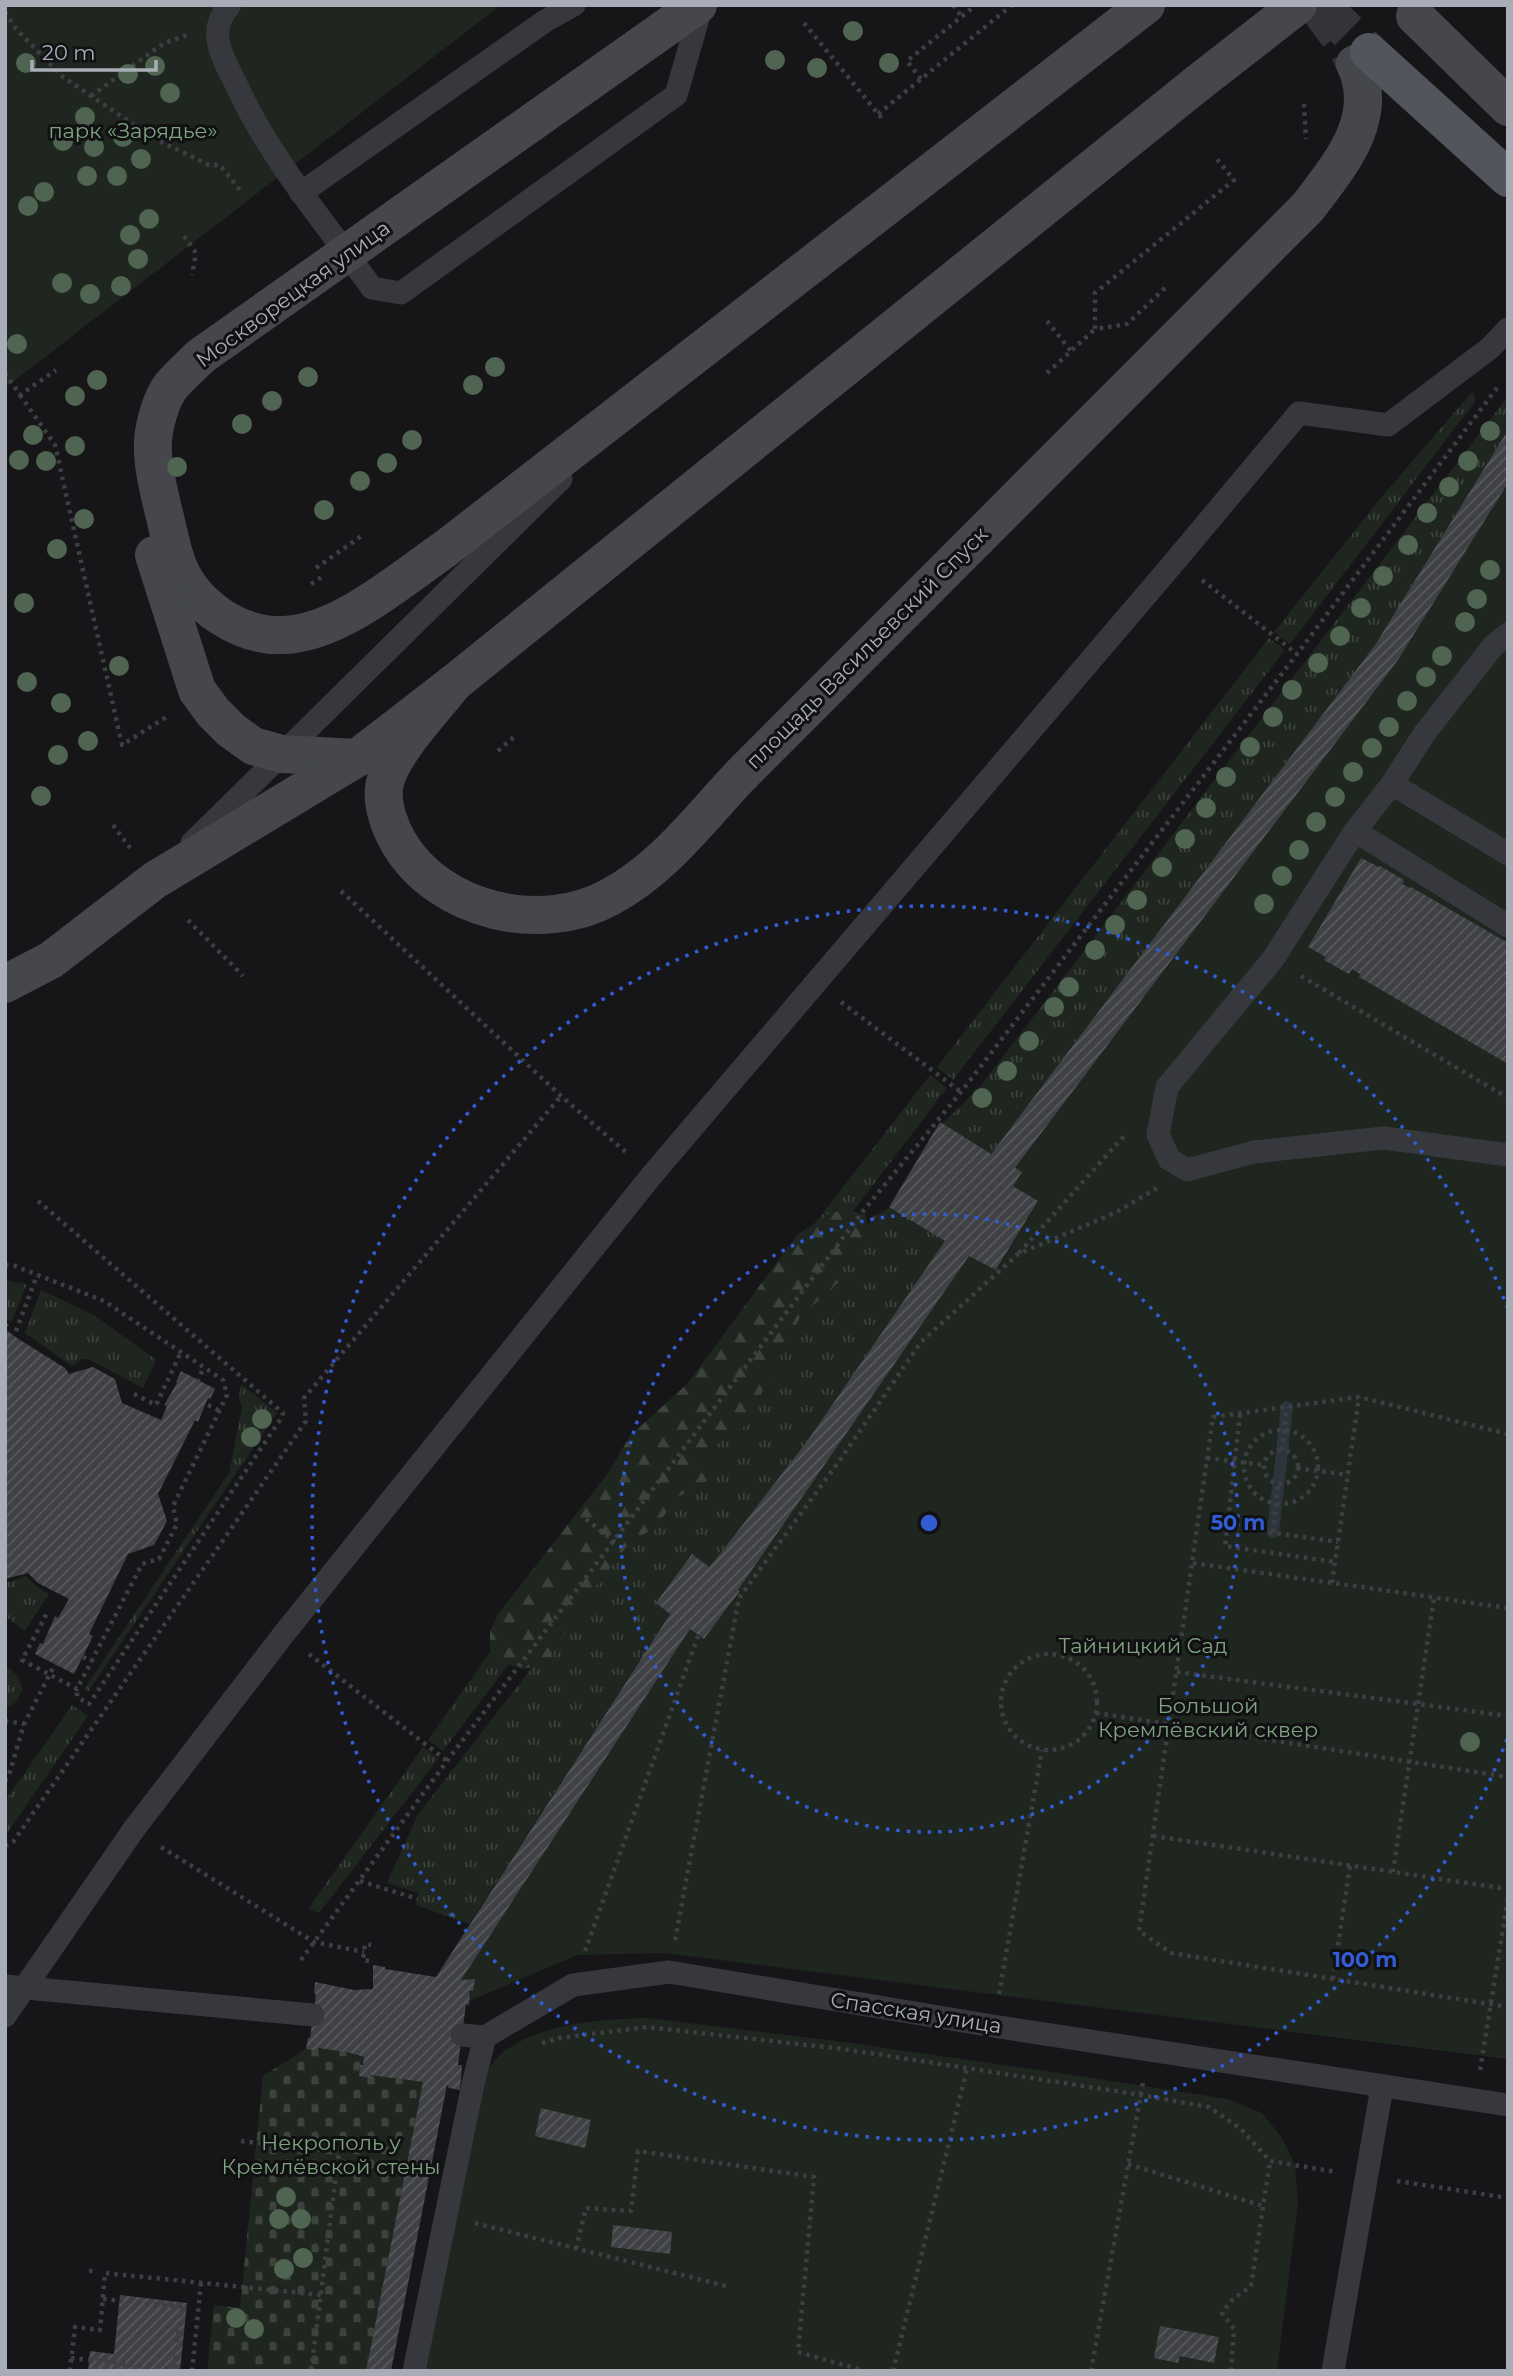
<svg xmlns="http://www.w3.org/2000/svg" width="1513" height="2376" font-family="Montserrat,sans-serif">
  <defs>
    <pattern id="grass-tufts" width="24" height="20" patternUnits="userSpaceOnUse" patternTransform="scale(1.75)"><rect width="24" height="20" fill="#1e261f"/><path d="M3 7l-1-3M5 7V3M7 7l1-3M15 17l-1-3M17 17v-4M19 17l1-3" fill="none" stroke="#3c433d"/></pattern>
    <pattern id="forest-firs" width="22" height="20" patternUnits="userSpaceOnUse" patternTransform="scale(1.75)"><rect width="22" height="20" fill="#1e261f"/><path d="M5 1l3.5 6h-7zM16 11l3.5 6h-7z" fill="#3c433d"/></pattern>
    <pattern id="cemetery-stones" width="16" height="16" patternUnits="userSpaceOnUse" patternTransform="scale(1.75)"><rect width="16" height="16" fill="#1e261f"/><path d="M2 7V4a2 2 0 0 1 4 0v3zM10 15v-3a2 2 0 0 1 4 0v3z" fill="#3c433d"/></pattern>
    <pattern id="building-hatch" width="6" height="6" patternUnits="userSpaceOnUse" patternTransform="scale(1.75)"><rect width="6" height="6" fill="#404145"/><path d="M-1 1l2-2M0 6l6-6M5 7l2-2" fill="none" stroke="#595a5e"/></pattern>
  </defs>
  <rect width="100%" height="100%" fill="#161618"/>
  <g fill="url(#grass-tufts)">
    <polygon points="1472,392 1475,398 1474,403 1290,644 1274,632 1380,499"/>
    <polygon points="1508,396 1508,430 1375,645 990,1155 941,1125 979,1088"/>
    <polygon points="1269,638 1285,650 953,1080 937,1067"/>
    <polygon points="930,1075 947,1088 609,1531 589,1515"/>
    <polygon points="892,1206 946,1240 808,1440 720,1554 671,1612 469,1924 416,1905 419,1893 387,1883 417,1816 612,1564 874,1216"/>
    <polygon points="5,1280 27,1284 11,1323 5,1318"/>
    <polygon points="41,1290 94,1315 156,1360 143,1388 88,1359 82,1359 72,1366 25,1333"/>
    <polygon points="241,1384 277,1413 88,1692 84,1689 229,1473 242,1407 239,1397"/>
    <polygon points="603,1539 443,1751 428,1740 538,1584"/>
    <polygon points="26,1576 36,1586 49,1594 25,1631 5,1616 5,1583"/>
    <polygon points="5,1665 18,1676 23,1690 15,1703 5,1708"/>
    <polygon points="72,1705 88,1716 5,1836 5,1801"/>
    <polygon points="423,1747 438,1759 319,1913 308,1909"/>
  </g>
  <path fill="url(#forest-firs)" d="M846 1210 865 1214C872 1241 867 1247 844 1261L840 1281 800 1317 745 1426 716 1445 708 1480 678 1497 656 1526 627 1546 591 1592 552 1654 539 1666 522 1669 505 1663 490 1650V1632L498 1614 608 1473 630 1436 687 1384 797 1235 828 1214Z"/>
  <polygon fill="url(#cemetery-stones)" points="318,2048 356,2053 356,2056 364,2057 363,2065 360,2065 359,2076 369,2078 370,2075 423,2082 366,2371 207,2371 214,2305 240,2308 263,2076 306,2049 317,2051"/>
  <g fill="#1e261f">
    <polygon points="5,5 501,5 5,388"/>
    <polygon points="1508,483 1508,2059 664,1953 578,1955 469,2001 474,1980 461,1980 690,1629 704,1639 740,1592 738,1590 970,1254 997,1270 1038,1202 1012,1185 1014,1170 1398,660"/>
    <path d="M648 2018 844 2042 1053 2072 1228 2099 1262 2113 1281 2136 1295 2164 1298 2203 1277 2371H418L485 2075C510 2024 599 2019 648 2018Z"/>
  </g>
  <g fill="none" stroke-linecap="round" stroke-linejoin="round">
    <polyline stroke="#2c353c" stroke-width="12" points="1273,1532 1287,1407"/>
  </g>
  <g fill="url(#building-hatch)">
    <polygon points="1508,430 1508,483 1398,660 1015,1168 1022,1172 1013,1186 1038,1201 996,1270 969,1256 738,1590 740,1591 704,1639 690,1629 461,1980 475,1979 473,1991 470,1991 469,2005 466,2004 458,2065 462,2065 460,2090 449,2088 447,2085 391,2371 366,2371 423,2082 370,2075 370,2078 359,2076 360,2065 363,2065 364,2057 347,2052 318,2048 318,2051 306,2049 308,2038 310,2038 316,1994 314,1993 315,1982 354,1990 373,1989 373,1965 385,1967 385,1969 436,1977 670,1614 656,1603 692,1554 709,1567 720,1554 808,1440 945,1241 889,1207 940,1122 991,1154 1375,645"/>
    <polygon points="1361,858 1379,867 1380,866 1404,880 1402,884 1410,888 1411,887 1508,943 1508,1064 1359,977 1360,974 1352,969 1349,974 1324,960 1326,957 1308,947"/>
    <polygon points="5,1322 9,1325 5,1329 17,1338 65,1368 69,1374 93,1367 115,1379 122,1403 161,1420 167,1406 164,1405 177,1383 176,1382 181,1371 215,1389 210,1399 208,1398 198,1422 195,1420 158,1494 167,1521 154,1545 128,1554 89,1634 93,1636 74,1674 35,1654 40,1643 43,1644 55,1616 58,1618 69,1599 38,1583 28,1573 5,1579"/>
    <polygon points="541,2108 591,2120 585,2148 535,2136"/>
    <polygon points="613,2225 672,2232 670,2254 611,2247"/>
    <polygon points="120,2295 187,2303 180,2371 88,2371 90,2351 114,2354"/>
    <polygon points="1160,2326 1219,2337 1214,2363 1180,2356 1178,2363 1154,2358"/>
  </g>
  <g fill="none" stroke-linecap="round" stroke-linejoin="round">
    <polyline stroke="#333438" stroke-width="38" stroke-dasharray="38 19" stroke-linecap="butt" points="1316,5 1347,47 1355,64"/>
    <polyline stroke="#333438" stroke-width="38" stroke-dasharray="38 19" stroke-linecap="butt" points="1321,5 1369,52"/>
    <g stroke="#3d3f44" stroke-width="4.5" stroke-dasharray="3.5 5" stroke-linecap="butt">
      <polyline points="953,5 962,17"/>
      <polyline points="5,12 16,29 63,77 155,139 209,165 220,165 243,194"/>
      <polyline points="804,23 884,121"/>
      <polyline points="921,79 907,61 976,5"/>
      <polyline points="91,96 164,43 187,35"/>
      <polyline points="1304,104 1306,139"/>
      <polyline points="878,114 1012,5"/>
      <polyline points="184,236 196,253 192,275"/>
      <polyline points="1165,288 1127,324 1095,329 1095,293 1234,180 1217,159"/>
      <polyline points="1047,321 1071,351"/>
      <polyline points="5,373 20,395 56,370"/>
      <polyline points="1047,373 1095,329"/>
      <polyline points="20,395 55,445 122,745 168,716"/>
      <polyline points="316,568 363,535"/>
      <polyline points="1202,580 1297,654"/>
      <polyline points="311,584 322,577"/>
      <polyline points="498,751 516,735"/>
      <polyline points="113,825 130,848"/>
      <polyline points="341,891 561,1096 628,1154"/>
      <polyline points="188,920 243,976"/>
      <polyline points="1301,976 1508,1098"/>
      <polyline points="841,1002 961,1092"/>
      <polyline points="38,1201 283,1413 282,1417 89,1704 77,1697 77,1689"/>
      <polyline points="1019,1253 1125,1135"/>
      <polyline points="5,1265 15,1266 104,1301 223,1380 227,1395 173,1506 177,1524 159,1559 142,1564 77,1689 22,1660 47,1613"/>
      <polyline points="16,1331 37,1275"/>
      <polyline points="197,1382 204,1367"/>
      <polyline points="134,1394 156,1405 181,1352"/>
      <polyline points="208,1405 220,1411"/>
      <polyline points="1240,1414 1225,1546 1335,1562"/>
      <circle cx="1281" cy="1467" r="37"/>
      <polyline points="1508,1434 1359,1397 1213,1417 1139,1931 1171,1953 1508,2007"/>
      <polyline points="1282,1450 1287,1407"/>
      <circle cx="1281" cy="1467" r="17"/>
      <polyline points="1207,1458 1264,1465"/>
      <polyline points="1297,1468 1348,1475"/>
      <polyline points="586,1519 615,1542"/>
      <polyline points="1227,1526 1338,1542"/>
      <polyline points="1273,1532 1278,1483"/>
      <polyline points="1193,1563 1508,1608"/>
      <polyline points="1332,1583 1359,1397"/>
      <circle cx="1049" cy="1702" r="48"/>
      <polyline points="309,1654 447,1761"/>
      <polyline points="83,1657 92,1661"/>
      <polyline points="1177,1672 1508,1716"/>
      <polyline points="1096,1713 1508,1777"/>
      <polyline points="5,1721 24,1724"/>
      <polyline points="5,1781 9,1775 24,1724 56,1662"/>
      <polyline points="1153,1836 1508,1889"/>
      <polyline points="5,1846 13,1842 306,1421 304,1398 561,1096"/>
      <polyline points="161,1847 314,1942 364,1952"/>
      <polyline points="1393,1872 1434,1598"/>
      <polyline points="360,1881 418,1899"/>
      <polyline points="675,1940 739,1598 840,1460 921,1342 1018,1254 1115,1213 1157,1188"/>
      <polyline points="585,1951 698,1636"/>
      <polyline points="301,1960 447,1761 864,1210 961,1092 1297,654 1500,384"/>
      <polyline points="369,1961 363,1960 365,1944 371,1945"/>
      <polyline points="1333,1979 1350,1866"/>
      <polyline points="999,1994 1042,1750"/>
      <polyline points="542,2043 560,2038 647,2027 843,2049 1141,2095 1209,2107 1241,2129 1270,2161 1337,2172"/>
      <polyline points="1480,2070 1508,1898"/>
      <polyline points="241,2141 339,2152 311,2371"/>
      <polyline points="1128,2164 1263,2206"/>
      <polyline points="1397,2181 1508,2198"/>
      <polyline points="475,2223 726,2286"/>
      <polyline points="576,2249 586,2208 631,2211 638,2151 814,2177 798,2352 865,2371"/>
      <polyline points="89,2271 93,2271"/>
      <polyline points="103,2299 181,2307 174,2371"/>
      <polyline points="71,2358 175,2369"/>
      <polyline points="70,2371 75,2327 100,2330 105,2273 321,2295"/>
      <polyline points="192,2371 201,2283"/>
      <polyline points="893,2371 967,2069"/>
      <polyline points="1091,2371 1143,2082"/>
      <polyline points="1231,2371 1234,2329 1222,2313 1232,2300 1251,2286 1270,2161"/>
    </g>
    <g stroke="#37383d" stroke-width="23">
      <path d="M230 5C221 15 216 26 218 39 220 55 229 70 236 84 270 159 324 221 372 288L401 293 676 95 702 5"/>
      <polyline points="301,193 545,21 574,5"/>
      <polyline points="1508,634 1494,645 1424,734 1392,784 1355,831 1273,959 1167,1087 1158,1134 1169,1159 1187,1170 1254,1152 1384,1138 1508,1155"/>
      <polyline points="1392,784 1508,854"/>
      <polyline points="1355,831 1508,926"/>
      <polyline points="192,843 561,479"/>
      <polyline points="5,1986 313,2015"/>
      <polyline points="5,2016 134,1829 283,1635 652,1175 1176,560 1299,413 1388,425 1490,348 1508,329"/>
      <polyline points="462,2035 485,2037 573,1985 669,1972 993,2026 1508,2105"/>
      <polyline points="414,2371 473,2084 485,2037"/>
      <polyline points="1333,2371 1382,2087"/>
    </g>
    <g stroke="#45474d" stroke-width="38">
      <path d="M698 5 201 356C191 366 180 375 171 386 161 399 154 425 153 441 152 464 158 488 163 509 168 528 171 548 178 566 194 606 240 637 283 635 340 633 400 580 445 549L1146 5"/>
      <polyline points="1415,16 1508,107"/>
      <polyline points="154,555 197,690 213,712 231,730 253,746 282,754 357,758"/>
      <path d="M454 683C435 708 387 757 384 788 382 806 390 828 399 843 439 911 541 935 610 897 663 869 700 818 741 775L1308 207C1339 166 1381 118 1355 64"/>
      <polyline points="5,984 51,960 155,880 357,758 454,683 1198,83"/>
    </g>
    <polyline stroke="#53555c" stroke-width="38" points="1369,52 1508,178"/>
    <polyline stroke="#45474d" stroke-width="38" points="1198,83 1298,5"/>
  </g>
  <g fill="#506452">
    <circle cx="853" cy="31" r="10"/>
    <circle cx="775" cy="60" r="10"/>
    <circle cx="26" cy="63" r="10"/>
    <circle cx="889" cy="63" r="10"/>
    <circle cx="155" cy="66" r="10"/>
    <circle cx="817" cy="68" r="10"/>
    <circle cx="128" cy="74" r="10"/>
    <circle cx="170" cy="93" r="10"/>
    <circle cx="85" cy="117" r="10"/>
    <circle cx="123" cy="137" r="10"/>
    <circle cx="63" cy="141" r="10"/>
    <circle cx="94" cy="147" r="10"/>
    <circle cx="141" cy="159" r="10"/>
    <circle cx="87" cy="176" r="10"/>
    <circle cx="117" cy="176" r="10"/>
    <circle cx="44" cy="192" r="10"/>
    <circle cx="28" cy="206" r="10"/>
    <circle cx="149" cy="219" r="10"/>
    <circle cx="130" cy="235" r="10"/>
    <circle cx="138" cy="259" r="10"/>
    <circle cx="62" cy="283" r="10"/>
    <circle cx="121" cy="286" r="10"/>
    <circle cx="90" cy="294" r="10"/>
    <circle cx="17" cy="344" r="10"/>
    <circle cx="495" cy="367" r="10"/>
    <circle cx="308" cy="377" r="10"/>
    <circle cx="97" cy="380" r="10"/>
    <circle cx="473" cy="385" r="10"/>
    <circle cx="75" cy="396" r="10"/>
    <circle cx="272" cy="401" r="10"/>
    <circle cx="242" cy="424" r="10"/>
    <circle cx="1490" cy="431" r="10"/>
    <circle cx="33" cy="435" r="10"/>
    <circle cx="412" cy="440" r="10"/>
    <circle cx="75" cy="446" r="10"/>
    <circle cx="19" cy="460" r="10"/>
    <circle cx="46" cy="461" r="10"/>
    <circle cx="1468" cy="461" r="10"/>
    <circle cx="387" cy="463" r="10"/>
    <circle cx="177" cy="467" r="10"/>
    <circle cx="360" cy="481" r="10"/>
    <circle cx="1449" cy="487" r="10"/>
    <circle cx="324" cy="510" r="10"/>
    <circle cx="1427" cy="513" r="10"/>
    <circle cx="84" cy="519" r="10"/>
    <circle cx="1408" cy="545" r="10"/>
    <circle cx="57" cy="549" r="10"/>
    <circle cx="1490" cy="570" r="10"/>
    <circle cx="1383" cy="576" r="10"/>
    <circle cx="1477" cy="599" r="10"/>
    <circle cx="24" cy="603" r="10"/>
    <circle cx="1361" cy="608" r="10"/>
    <circle cx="1465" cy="622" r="10"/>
    <circle cx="1340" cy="636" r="10"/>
    <circle cx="1442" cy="656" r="10"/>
    <circle cx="1318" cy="663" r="10"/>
    <circle cx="119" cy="666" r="10"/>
    <circle cx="1426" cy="677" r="10"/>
    <circle cx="27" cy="682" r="10"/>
    <circle cx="1292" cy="690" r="10"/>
    <circle cx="1407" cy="701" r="10"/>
    <circle cx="61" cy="703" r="10"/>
    <circle cx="1273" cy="717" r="10"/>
    <circle cx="1389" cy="727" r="10"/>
    <circle cx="88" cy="741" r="10"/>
    <circle cx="1250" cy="747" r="10"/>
    <circle cx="1372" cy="748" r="10"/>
    <circle cx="58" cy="755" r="10"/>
    <circle cx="1353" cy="772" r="10"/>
    <circle cx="1226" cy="777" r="10"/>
    <circle cx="41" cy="796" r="10"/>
    <circle cx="1335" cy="797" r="10"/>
    <circle cx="1206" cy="808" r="10"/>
    <circle cx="1316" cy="822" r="10"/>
    <circle cx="1185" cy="839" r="10"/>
    <circle cx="1299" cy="850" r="10"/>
    <circle cx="1162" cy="867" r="10"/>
    <circle cx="1282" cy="876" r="10"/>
    <circle cx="1137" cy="900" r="10"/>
    <circle cx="1264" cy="904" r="10"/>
    <circle cx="1115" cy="925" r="10"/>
    <circle cx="1095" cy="950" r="10"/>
    <circle cx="1069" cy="987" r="10"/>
    <circle cx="1054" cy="1007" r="10"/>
    <circle cx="1029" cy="1041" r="10"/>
    <circle cx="1007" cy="1071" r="10"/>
    <circle cx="982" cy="1098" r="10"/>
    <circle cx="262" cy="1419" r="10"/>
    <circle cx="251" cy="1437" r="10"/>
    <circle cx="1470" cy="1742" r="10"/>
    <circle cx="286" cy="2197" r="10"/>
    <circle cx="279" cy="2219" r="10"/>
    <circle cx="301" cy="2219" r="10"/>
    <circle cx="303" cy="2258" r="10"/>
    <circle cx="284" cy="2269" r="10"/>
    <circle cx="236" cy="2318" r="10"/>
    <circle cx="254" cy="2329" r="10"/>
  </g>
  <g fill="none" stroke="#325cd3" stroke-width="3.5" stroke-dasharray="3.5 7">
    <circle cx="929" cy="1523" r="309"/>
    <path d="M1507 1739A617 617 0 1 1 1507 1307"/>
  </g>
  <g text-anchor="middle" stroke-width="6" stroke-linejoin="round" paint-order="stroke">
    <g font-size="21" fill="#7fa381" stroke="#111113">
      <text x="133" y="138">парк «Зарядье»</text>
      <text x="1143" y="1653">Тайницкий Сад</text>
      <text x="1208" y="1713">Большой<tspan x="1208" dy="24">Кремлёвский сквер</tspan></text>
      <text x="331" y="2150">Некрополь у<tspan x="331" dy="24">Кремлёвской стены</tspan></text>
    </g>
    <g font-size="21" fill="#a8adb8" stroke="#111113">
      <text transform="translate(293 294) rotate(-36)" y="7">Москворецкая улица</text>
      <text transform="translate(867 648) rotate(-45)" y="7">площадь Васильевский Спуск</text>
      <text transform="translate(916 2013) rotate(9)" y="7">Спасская улица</text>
    </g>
  </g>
  <circle cx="929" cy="1523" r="10" fill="#325cd3" stroke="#111113" stroke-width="3.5"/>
  <g font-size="21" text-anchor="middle" font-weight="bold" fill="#325cd3" stroke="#111113" stroke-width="6" stroke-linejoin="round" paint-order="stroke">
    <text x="1238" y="1530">50 m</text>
    <text x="1365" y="1967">100 m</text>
  </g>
  <rect width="1513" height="2376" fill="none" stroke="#a8adb8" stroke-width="14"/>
  <path d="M32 60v10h124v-10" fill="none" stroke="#a8adb8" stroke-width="3.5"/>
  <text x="42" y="60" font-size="21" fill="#a8adb8" stroke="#111113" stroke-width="5" paint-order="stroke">20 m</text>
</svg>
